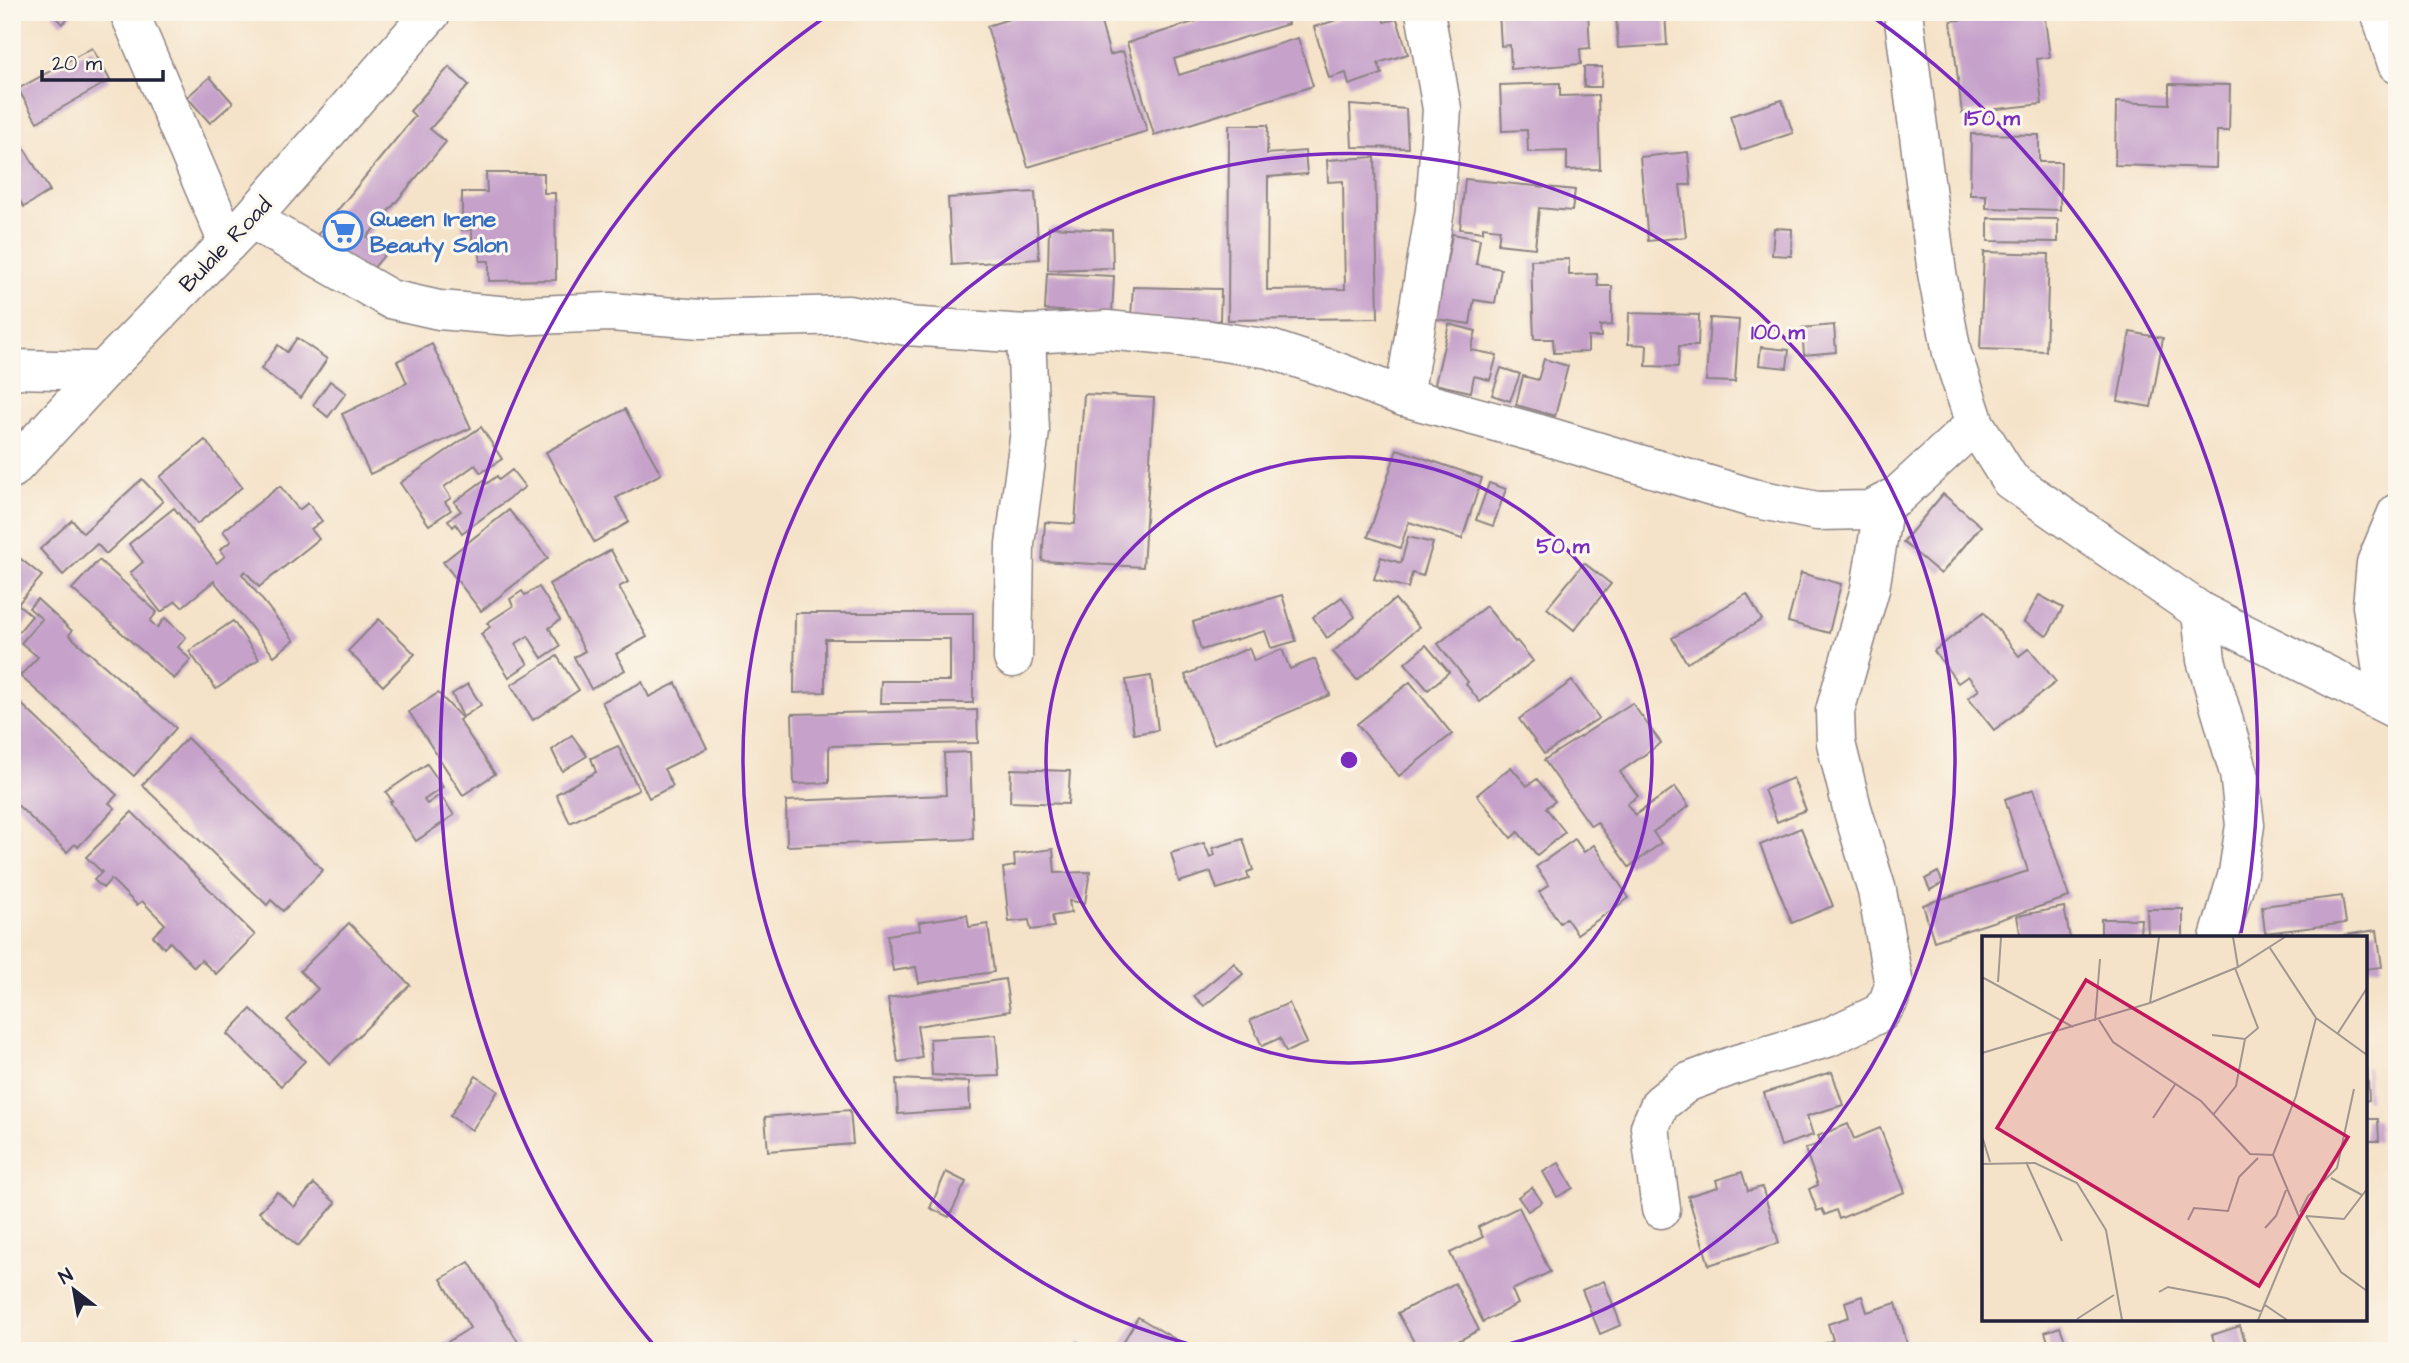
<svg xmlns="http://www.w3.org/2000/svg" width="2409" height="1363" font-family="'Architects Daughter',sans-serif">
  <rect width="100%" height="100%" fill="#fbf7ec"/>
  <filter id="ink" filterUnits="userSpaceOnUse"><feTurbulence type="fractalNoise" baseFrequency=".0143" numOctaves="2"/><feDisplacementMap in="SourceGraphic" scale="14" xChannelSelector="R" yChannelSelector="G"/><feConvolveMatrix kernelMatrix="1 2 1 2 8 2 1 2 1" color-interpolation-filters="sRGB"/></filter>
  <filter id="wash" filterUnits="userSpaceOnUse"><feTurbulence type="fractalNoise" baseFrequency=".00686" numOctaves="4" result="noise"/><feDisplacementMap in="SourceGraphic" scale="28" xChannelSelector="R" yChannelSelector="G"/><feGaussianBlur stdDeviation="1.57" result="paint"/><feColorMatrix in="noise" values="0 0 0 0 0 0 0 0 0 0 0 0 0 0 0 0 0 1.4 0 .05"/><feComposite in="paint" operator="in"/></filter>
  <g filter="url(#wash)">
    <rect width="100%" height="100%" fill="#f5e3c9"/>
    <g id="blocks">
      <g fill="#c6a2cb">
        <polygon points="51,12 75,12 62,24"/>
        <polygon points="1032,12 1041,12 1043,17 1059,12 1098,12 1110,55 1123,51 1147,131 1028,167 987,26"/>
        <polygon points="1144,12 1165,12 1165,13 1146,19"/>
        <polygon points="1225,12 1285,12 1288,24 1174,59 1179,75 1298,38 1313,86 1154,135 1127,43"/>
        <polygon points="1363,12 1381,12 1384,22 1397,19 1408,54 1378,63 1382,74 1349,85 1346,73 1329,78 1314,27"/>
        <polygon points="1499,12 1588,12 1590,48 1580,49 1581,64 1511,69 1510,45 1501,46"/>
        <polygon points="1616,12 1665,12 1667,45 1618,48"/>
        <polygon points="2018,12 2044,12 2050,57 2037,59 2042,104 1962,113 1951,21"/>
        <polygon points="92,48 110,80 37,122 18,89"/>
        <polygon points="449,67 469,85 430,129 446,142 367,237 386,253 363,281 313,240 415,116 410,111"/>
        <polygon points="1584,67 1602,67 1601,87 1584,87"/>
        <polygon points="210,77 233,103 210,123 187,97"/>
        <polygon points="1560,83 1560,96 1598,95 1600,169 1567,170 1567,151 1528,152 1527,130 1502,131 1500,85"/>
        <polygon points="2169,84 2230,85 2229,131 2217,131 2216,168 2115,165 2116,102 2169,104"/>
        <polygon points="1782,100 1793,133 1741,150 1730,116"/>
        <polygon points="1350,105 1406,109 1408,148 1352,147"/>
        <polygon points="1229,125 1268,125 1267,154 1305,151 1307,174 1268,177 1267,290 1345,289 1343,181 1328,182 1327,160 1375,157 1378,318 1228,320"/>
        <polygon points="1971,134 2039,135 2039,162 2061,162 2060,210 1986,208 1986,195 1970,195"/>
        <polygon points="21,143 50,191 24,207 12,188 12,148"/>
        <polygon points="1688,152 1691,185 1680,185 1686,237 1648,241 1640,157"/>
        <polygon points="486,173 544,173 544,193 555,193 556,280 489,281 489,261 480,261 480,241 472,241 472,230 462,230 462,192 487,192"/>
        <polygon points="1465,179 1575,190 1572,211 1539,208 1535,248 1498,244 1500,229 1483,227 1483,232 1460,229"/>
        <polygon points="1035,192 1039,259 952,265 948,198"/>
        <polygon points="1988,218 2058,219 2058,242 1988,241"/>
        <polygon points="1049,227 1112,230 1113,268 1048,270"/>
        <polygon points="1774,228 1792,229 1791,256 1772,255"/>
        <polygon points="1452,234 1480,239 1476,264 1501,269 1495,303 1474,300 1470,324 1436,319"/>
        <polygon points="1984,252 2049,254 2046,351 1980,349"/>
        <polygon points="1569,259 1569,275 1597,274 1598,286 1612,286 1612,325 1600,326 1601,337 1588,337 1588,352 1554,353 1553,339 1534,339 1531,260"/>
        <polygon points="1047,273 1114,276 1112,314 1045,310"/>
        <polygon points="1133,287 1221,289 1220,321 1131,317"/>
        <polygon points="1629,313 1699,315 1698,346 1679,346 1678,367 1646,366 1647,345 1628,344"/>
        <polygon points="1710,318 1739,320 1735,382 1706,381"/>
        <polygon points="1449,324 1476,331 1471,350 1497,355 1490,380 1474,376 1471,392 1435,384"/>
        <polygon points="1834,325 1836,352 1804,355 1802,328"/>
        <polygon points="2130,332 2163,338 2151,407 2118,401"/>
        <polygon points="297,338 327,359 301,398 261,369 278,345 287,352"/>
        <polygon points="432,344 471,428 370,474 342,414 407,383 397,361"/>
        <polygon points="1761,347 1789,350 1787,368 1759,365"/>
        <polygon points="1544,359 1568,366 1555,416 1516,405 1523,376 1538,380"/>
        <polygon points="1501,368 1520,374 1510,401 1492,395"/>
        <polygon points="330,381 346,393 328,417 313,405"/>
        <polygon points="1084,394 1154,398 1143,567 1042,561 1045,522 1075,524"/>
        <polygon points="625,409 661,474 616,498 629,522 594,542 546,452"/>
        <polygon points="481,427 502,459 481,473 475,465 444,487 451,498 445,502 451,510 429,525 400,483"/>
        <polygon points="205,440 242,487 197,524 160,477"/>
        <polygon points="1397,449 1482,478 1462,539 1409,522 1400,548 1368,537"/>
        <polygon points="512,470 525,487 462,533 456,524 453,527 448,520 461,511 454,502 484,480 486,484 497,476 499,480"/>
        <polygon points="142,479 163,501 106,554 97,544 63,575 40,549 72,520 83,533"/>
        <polygon points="1489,483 1506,489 1493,526 1476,520"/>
        <polygon points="280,486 299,510 308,503 322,521 311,529 319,539 259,587 245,571 242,574 294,640 274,656 214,581 182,607 176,601 161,612 130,573 143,562 129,544 174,508 217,563 225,556 220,550 231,541 223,531"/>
        <polygon points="1943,494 1981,526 1941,574 1903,542"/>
        <polygon points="509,510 548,558 481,611 443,562"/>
        <polygon points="1408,537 1433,543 1423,576 1412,573 1408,588 1374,579 1381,557 1401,563"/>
        <polygon points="611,550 628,582 619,587 647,637 616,654 625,670 591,689 574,657 585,651 549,584"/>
        <polygon points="12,552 42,576 18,604 32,616 12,640"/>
        <polygon points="99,560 157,612 150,621 157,628 165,618 186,637 178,647 191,660 174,679 72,589"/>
        <polygon points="1584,563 1611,584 1574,630 1547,608"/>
        <polygon points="1801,573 1841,584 1829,633 1788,622"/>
        <polygon points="539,587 560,620 549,628 560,646 542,658 528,636 515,644 528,664 509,677 481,634 490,627 487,623 513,606 510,599 522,591 525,595"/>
        <polygon points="1747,594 1762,620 1687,663 1672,638"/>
        <polygon points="1282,595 1296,641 1271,648 1265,631 1201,650 1193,622"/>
        <polygon points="2039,595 2063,608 2047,636 2024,622"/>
        <polygon points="1342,597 1355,617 1327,638 1313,617"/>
        <polygon points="37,599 72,631 69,635 176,728 134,776 20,676 38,657 21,643 42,619 29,608"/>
        <polygon points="1395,599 1419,627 1357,680 1333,652"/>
        <polygon points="1486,606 1515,642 1517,641 1533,661 1480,702 1466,684 1468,682 1438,644"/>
        <polygon points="1984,612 2019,656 2029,648 2056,682 1994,730 1968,698 1979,690 1968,676 1958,683 1934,651"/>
        <polygon points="795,613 973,613 973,703 880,703 881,681 950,681 950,639 825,639 825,692 794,693"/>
        <polygon points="379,619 415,654 383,686 348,651"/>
        <polygon points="233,621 259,659 216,689 189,651"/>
        <polygon points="1426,645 1449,672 1428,690 1405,663"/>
        <polygon points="1249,648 1254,661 1282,649 1290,669 1315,659 1330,695 1214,744 1185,675"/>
        <polygon points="557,656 579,690 533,720 511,685"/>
        <polygon points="1151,676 1158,730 1134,734 1126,680"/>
        <polygon points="1572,681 1599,718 1544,754 1519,719"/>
        <polygon points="642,682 649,697 676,683 707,748 664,769 673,786 649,798 602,702"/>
        <polygon points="1410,682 1452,734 1399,776 1357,724"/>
        <polygon points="468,684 481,705 463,717 452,694"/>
        <polygon points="438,693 462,718 459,720 495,774 463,795 409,712"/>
        <polygon points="12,695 117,795 109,803 115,808 78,847 75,844 67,852 12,800"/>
        <polygon points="1632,703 1661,743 1620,772 1638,796 1627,804 1635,815 1675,787 1689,806 1653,832 1661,843 1629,867 1597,822 1591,826 1544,760"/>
        <polygon points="977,710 978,743 829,746 829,783 794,784 792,714"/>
        <polygon points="572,735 587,756 562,771 552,750"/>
        <polygon points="187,738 323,870 283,911 271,900 267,905 142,785"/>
        <polygon points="618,746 639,790 570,823 556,794 596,772 591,758"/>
        <polygon points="970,752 973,839 787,846 786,801 946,795 944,753"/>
        <polygon points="427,764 443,787 424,800 427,804 440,795 454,815 416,841 390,802 392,801 386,792"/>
        <polygon points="1511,767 1527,786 1537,779 1555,801 1546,808 1565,832 1537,855 1518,832 1511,838 1477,795"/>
        <polygon points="1011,769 1070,771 1068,804 1010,802"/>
        <polygon points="1793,778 1806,810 1777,822 1764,790"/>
        <polygon points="2034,789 2069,897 1934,941 1923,905 2028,871 2005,799"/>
        <polygon points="132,812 255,935 216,974 201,960 194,967 170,942 164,948 153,936 165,924 142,901 137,905 111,879 103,888 94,880 102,872 86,857"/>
        <polygon points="1801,828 1833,906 1792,923 1760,845"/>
        <polygon points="1243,839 1253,870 1247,872 1249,879 1217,889 1211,872 1179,882 1171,853 1204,843 1210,857 1215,855 1213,848"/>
        <polygon points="1575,839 1584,852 1594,845 1629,898 1577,934 1566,918 1560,923 1539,892 1549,885 1536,867"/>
        <polygon points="1053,849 1055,873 1090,872 1085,903 1069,901 1071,913 1052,916 1054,927 1031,930 1029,920 1009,922 1003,868 1015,866 1014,854"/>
        <polygon points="1938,872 1943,883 1930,890 1925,879"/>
        <polygon points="2342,896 2346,923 2265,933 2262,906"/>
        <polygon points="2064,907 2070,938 2021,938 2017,916"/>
        <polygon points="2147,909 2183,909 2183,938 2101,938 2101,919 2141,919 2140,935 2148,934"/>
        <polygon points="967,915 969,927 988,924 994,972 919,983 916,967 893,971 887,935 920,930 919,922"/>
        <polygon points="349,923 410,985 330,1064 287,1020 318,989 300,971"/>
        <polygon points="2377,930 2382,967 2365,969 2365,938 2345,938 2344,935"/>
        <polygon points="1234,963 1243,974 1204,1006 1194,996"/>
        <polygon points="1005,979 1010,1011 917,1026 922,1058 898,1062 888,998"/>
        <polygon points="1289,1003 1307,1043 1286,1052 1280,1038 1262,1046 1250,1020"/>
        <polygon points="251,1009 305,1061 281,1086 227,1034"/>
        <polygon points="996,1035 999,1076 968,1077 932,1075 930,1039"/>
        <polygon points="2365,1067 2367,1067 2369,1100 2365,1101"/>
        <polygon points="1832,1072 1843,1105 1807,1116 1813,1135 1781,1146 1764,1093"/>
        <polygon points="476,1076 498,1091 472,1130 450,1116"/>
        <polygon points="896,1079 969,1082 970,1109 898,1114"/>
        <polygon points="2392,1091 2397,1091 2397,1126 2391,1126"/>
        <polygon points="850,1110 853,1144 768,1151 765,1117"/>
        <polygon points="2365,1119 2378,1119 2379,1141 2365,1141"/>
        <polygon points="1848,1124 1854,1139 1880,1128 1905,1192 1839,1219 1836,1210 1825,1215 1822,1209 1817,1211 1809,1189 1818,1185 1805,1149 1821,1143 1818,1136"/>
        <polygon points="1559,1163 1573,1188 1557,1197 1543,1172"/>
        <polygon points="946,1172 966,1182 949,1217 930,1208"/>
        <polygon points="1742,1172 1748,1191 1762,1187 1779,1243 1709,1265 1688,1196 1718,1187 1716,1180"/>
        <polygon points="314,1184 336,1203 298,1246 259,1212 277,1192 294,1207"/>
        <polygon points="1532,1187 1542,1202 1528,1211 1518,1197"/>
        <polygon points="1519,1207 1550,1272 1512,1290 1518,1304 1483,1322 1450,1253 1483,1237 1478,1227"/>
        <polygon points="469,1262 520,1345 511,1351 433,1351 470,1328 441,1279"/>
        <polygon points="1604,1281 1621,1325 1600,1334 1582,1290"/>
        <polygon points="1455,1283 1479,1330 1439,1351 1419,1351 1398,1313"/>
        <polygon points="1862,1296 1867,1312 1896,1303 1909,1351 1827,1351 1825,1343 1833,1340 1828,1324 1849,1317 1845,1302"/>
        <polygon points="1138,1317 1195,1351 1118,1351"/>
        <polygon points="2240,1326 2248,1351 2217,1351 2212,1335"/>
        <polygon points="2060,1327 2069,1351 2051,1351 2045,1332"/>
        <polygon points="1078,1342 1093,1351 1073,1351"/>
      </g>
    </g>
  </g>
  <g filter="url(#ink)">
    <use href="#blocks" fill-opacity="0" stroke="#8c8282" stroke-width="2"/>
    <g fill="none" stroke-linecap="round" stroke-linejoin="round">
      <g stroke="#8c8282" stroke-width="41">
        <g id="minor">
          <polyline points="129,12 228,243"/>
          <polyline points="1903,12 1937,273 1952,353 1975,424 2010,480 2201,612 2397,710"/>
          <polyline points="2380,12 2397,64"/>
          <polyline points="251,219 390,299 439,310 511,316 610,312 701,319 848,315 907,326 1026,334 1107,330 1210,340 1270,349 1330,369 1404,397 1536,433 1752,498 1817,511 1870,510 1897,496 1975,424"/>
          <polyline points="12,369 103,371"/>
          <polyline points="1404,397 1435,210 1442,109 1425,12"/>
          <polyline points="12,469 103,371 251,219 432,12"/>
          <polyline points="2201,612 2206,660 2239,773 2245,825 2238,873 2219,938"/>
          <polyline points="1013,658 1015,544 1030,431 1026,334"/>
          <polyline points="2387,704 2372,606 2376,563 2397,513"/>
          <polyline points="1661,1209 1650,1127 1660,1104 1686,1083 1737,1064 1827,1038 1880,1013 1889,1000 1894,985 1877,891 1852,808 1836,743 1835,711 1870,589 1884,503"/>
        </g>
      </g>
      <use href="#minor" stroke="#fff" stroke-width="38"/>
    </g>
  </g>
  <g fill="none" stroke="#7b2cbf" stroke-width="3.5">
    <circle cx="1349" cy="760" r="303"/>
    <path d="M1213 1350A606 606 0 1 1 1485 1350"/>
    <path d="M658 1350A909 909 0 0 1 828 15M1870 15A909 909 0 0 1 2241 933"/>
  </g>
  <defs>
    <g id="supermarket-ring" transform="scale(2.0125)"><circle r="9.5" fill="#fbf7ec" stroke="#3f7fe0" stroke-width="1.5"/><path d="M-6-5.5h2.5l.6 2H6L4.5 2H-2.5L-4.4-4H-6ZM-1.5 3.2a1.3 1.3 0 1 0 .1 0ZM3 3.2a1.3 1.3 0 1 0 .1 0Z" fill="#3f7fe0"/></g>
  </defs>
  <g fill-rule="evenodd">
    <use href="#supermarket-ring" x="343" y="231"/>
  </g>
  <g text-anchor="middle" stroke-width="6" stroke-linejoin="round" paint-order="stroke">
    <g font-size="23" font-weight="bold" fill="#366cbe" stroke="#fbf7ec" text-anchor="start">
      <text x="370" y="226">Queen Irene<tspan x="370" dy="26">Beauty Salon</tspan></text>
    </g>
    <g font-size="23" fill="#22223b" stroke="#fbf7ec">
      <text transform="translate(225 244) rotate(-46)" y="8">Bulale Road</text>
    </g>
  </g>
  <g transform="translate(1982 936)">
    <rect width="385" height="385" fill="#f5e3c9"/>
    <path fill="none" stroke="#a19690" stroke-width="2" d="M251 1 256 31M0 41 91 91M16 46 19 1M168 67 177 1M334 82 385 119M117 84 131 106 219 165 268 218 291 219M113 85 118 23M356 97 385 52M230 99 263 103M0 117 168 67 256 31 303 1M231 179 254 150 263 103 276 92 253 32M171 182 194 147M0 200 8 226M44 226 80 305M0 228 53 227 95 247 124 294 140 384M349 242 380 259M318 276 326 260 355 232 372 153M324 280 359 336 385 355M324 280 362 283 385 253M206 284 212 272 246 275 257 241 276 222M283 292 294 280 304 254M177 356 186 351 244 362 280 376M283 369 305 384M95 383 132 359M276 384 318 283 291 219 314 160 334 82 288 12"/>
    <path fill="#c2185b" fill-opacity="0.15" stroke="#c2185b" stroke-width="3.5" d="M104 44 366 201 277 350 15 192Z"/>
    <rect width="385" height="385" fill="none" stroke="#22223b" stroke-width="3.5"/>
  </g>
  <circle cx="1349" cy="760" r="10" fill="#7b2cbf" stroke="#fbf7ec" stroke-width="3.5"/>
  <g font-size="21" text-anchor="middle" font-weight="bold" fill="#7b2cbf" stroke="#fbf7ec" stroke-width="6" stroke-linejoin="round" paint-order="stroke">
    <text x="1992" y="125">150 m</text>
    <text x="1778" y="339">100 m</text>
    <text x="1563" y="553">50 m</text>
  </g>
  <rect width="2409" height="1363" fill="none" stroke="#fbf7ec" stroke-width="42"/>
  <g transform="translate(74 1290) rotate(329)" stroke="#fbf7ec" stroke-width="5" paint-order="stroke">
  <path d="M0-5L12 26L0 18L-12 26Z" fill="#22223b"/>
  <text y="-10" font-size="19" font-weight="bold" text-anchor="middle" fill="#22223b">N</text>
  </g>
  <path d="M42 70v10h121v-10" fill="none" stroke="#22223b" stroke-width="3.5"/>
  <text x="52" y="70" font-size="21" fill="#22223b" stroke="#fbf7ec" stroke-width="5" paint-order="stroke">20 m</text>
</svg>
